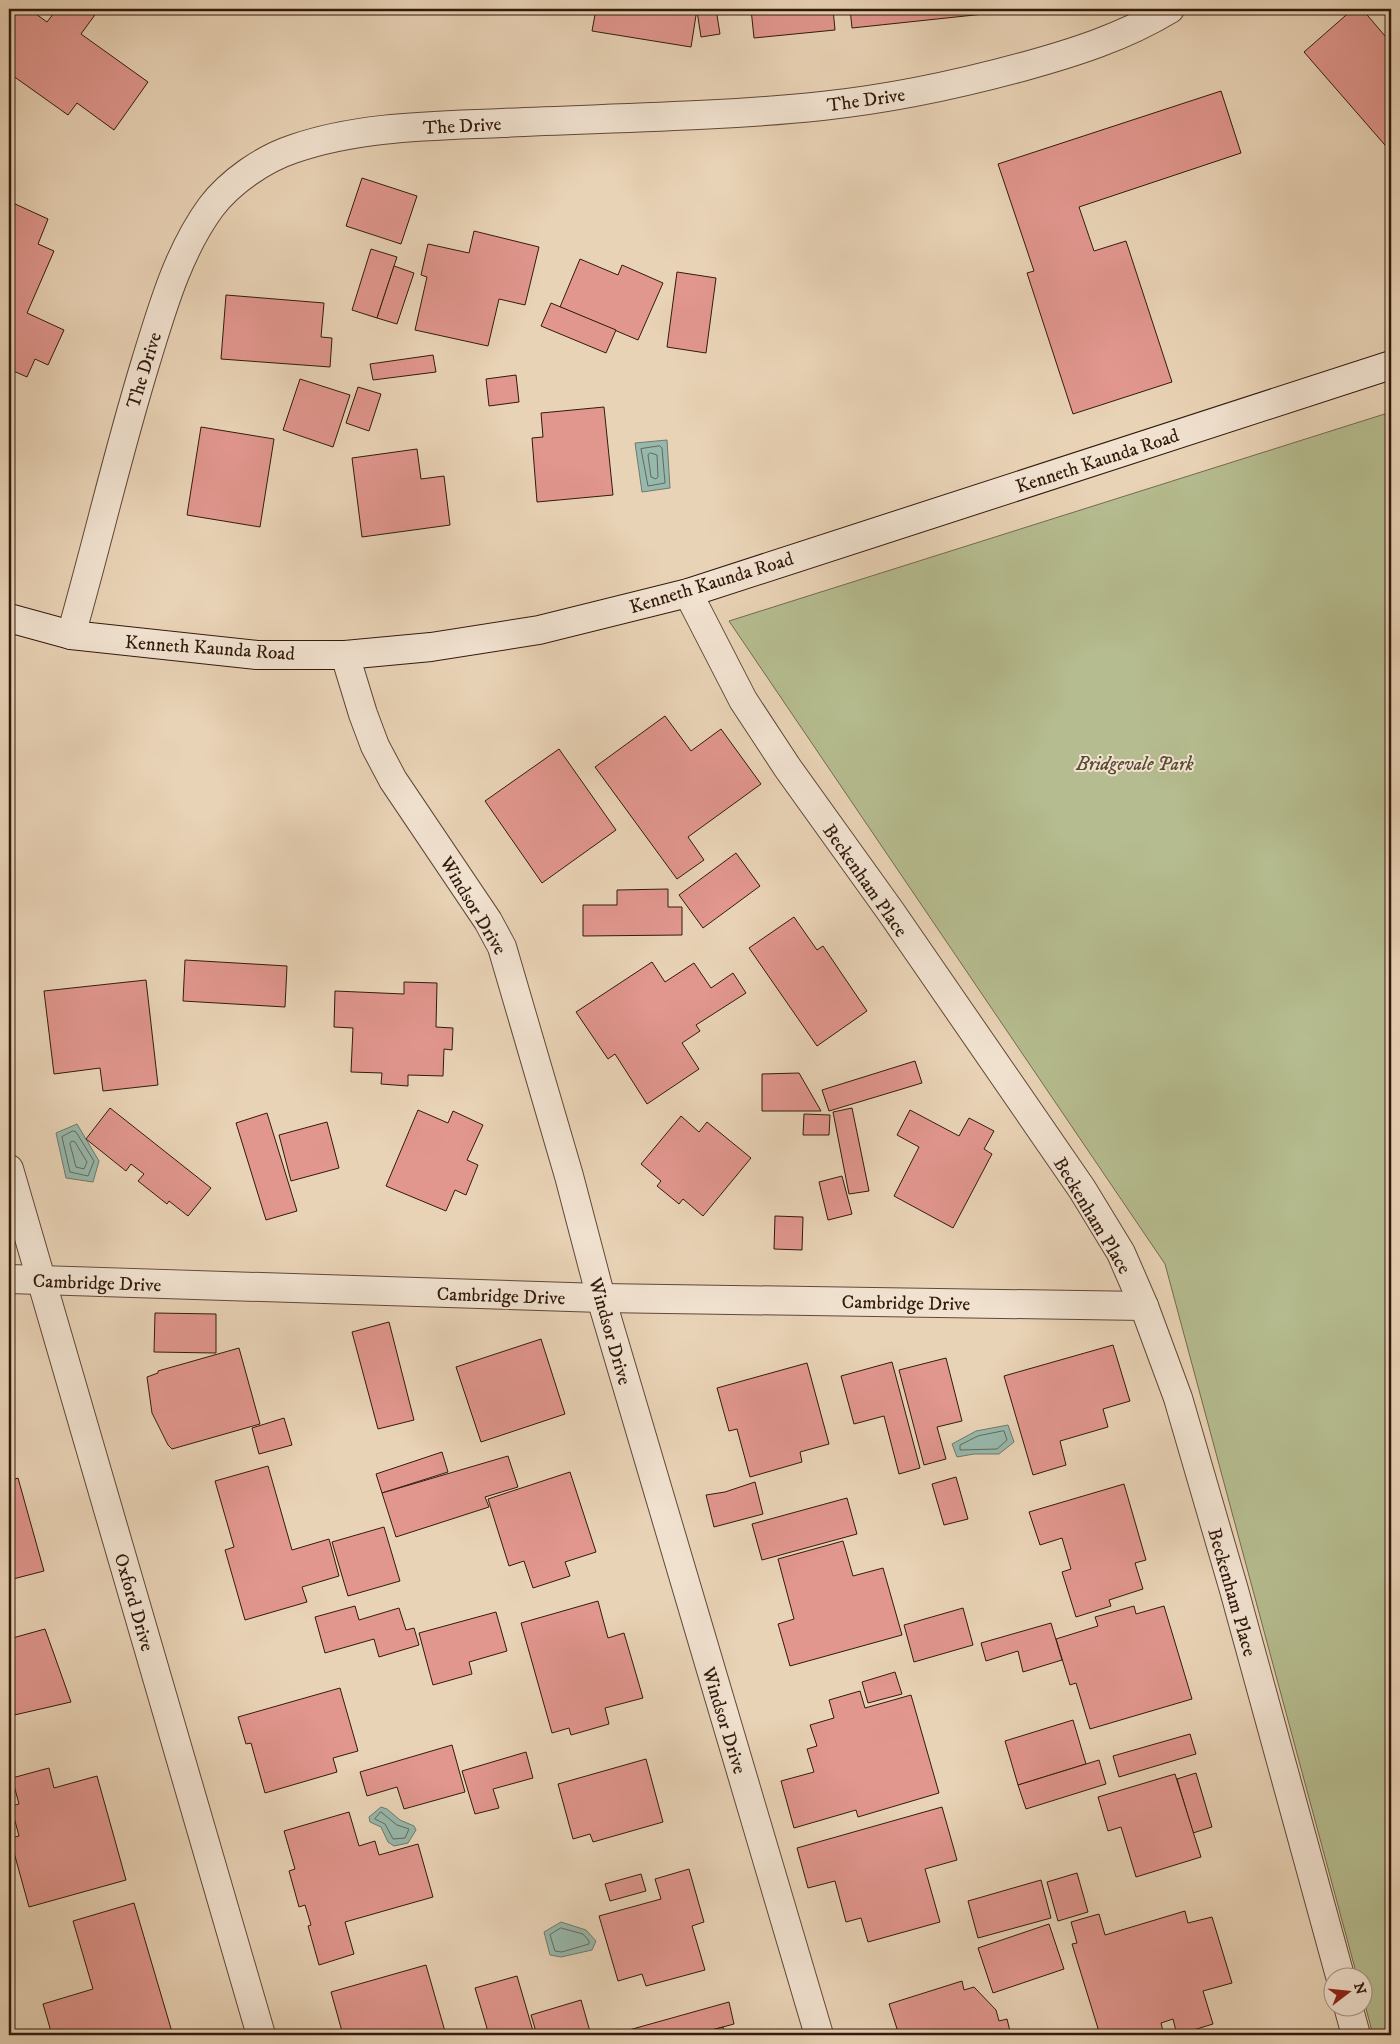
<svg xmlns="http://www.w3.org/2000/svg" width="1400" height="2044" font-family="'IM FELL DW Pica',serif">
  <rect width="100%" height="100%" fill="#e9d3b6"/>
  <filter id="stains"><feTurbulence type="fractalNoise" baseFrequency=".004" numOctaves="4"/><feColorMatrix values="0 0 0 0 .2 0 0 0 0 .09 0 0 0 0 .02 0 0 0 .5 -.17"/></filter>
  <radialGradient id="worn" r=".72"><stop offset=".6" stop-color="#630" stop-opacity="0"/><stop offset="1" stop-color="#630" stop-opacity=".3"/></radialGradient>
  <polygon fill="#b5bc8f" stroke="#746b4e" points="1391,412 1391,2035 1373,2035 1363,1997 1362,1976 1357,1976 1165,1264 729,621"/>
  <g fill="#97b8ac" stroke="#6f796c">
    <polygon points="667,440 670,488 642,492 635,443"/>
    <polygon points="77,1124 99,1161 93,1182 66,1178 56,1133"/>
    <polygon points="1008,1425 1014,1442 999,1454 974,1454 957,1457 952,1444 976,1431"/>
    <polygon points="381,1807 387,1809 400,1820 414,1826 416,1830 408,1843 394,1846 388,1842 381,1827 370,1822 369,1817"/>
    <polygon points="561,1922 586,1930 596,1941 592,1950 561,1957 550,1955 544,1932"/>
  </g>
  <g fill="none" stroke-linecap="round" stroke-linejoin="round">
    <g stroke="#64695c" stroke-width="1">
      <polygon points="660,446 662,448 665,483 648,486 641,449"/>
      <polygon points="651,453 657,455 658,477 656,479 651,477 648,455"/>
      <polygon points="73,1131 76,1132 94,1161 88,1176 70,1172 62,1137"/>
      <polygon points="72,1141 75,1142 87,1162 84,1169 76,1167 70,1144"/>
      <polygon points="1004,1431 1007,1440 997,1449 960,1450 960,1445 978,1436"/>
      <polygon points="381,1812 397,1825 409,1829 405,1838 393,1839 385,1824 375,1819"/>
      <polygon points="561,1928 583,1934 589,1941 589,1944 562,1952 555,1951 550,1935"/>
    </g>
  </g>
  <g fill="#e1968e" stroke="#321a0d">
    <polygon points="15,9 29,9 47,22 57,9 91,9 97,12 81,34 148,82 114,130 77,103 68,115 9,73 9,18"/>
    <polygon points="596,9 697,9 691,47 592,31"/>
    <polygon points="705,9 716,9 720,34 701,37 697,11"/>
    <polygon points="751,9 833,9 835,30 754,38"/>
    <polygon points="850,9 983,9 984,14 852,28"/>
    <polygon points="1353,9 1362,9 1391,43 1391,152 1304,52"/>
    <polygon points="1221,91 1241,153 1079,207 1094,251 1126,241 1172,382 1073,414 1027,273 1034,271 998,164"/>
    <polygon points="362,178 417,196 401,244 346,226"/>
    <polygon points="13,203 48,219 38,244 54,251 27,313 64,330 48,365 35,359 27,377 9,369 9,214"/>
    <polygon points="474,231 539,247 525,305 499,299 488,346 415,330 427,277 421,275 428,244 469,253"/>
    <polygon points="371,249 397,257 377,318 352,310"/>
    <polygon points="580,259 618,275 622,265 663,283 638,340 560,307"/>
    <polygon points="394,266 414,273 397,324 377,318"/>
    <polygon points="677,272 716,278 706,353 667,347"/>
    <polygon points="226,295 324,303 321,337 332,338 330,367 221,359"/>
    <polygon points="551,303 616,330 606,353 541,326"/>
    <polygon points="433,355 436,372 373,380 370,364"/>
    <polygon points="516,375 519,402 489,406 486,379"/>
    <polygon points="300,379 350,395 333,447 283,430"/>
    <polygon points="358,387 381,394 369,431 346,423"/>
    <polygon points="604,407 613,495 537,502 532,438 543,437 541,413"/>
    <polygon points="201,427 274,439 260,527 187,515"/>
    <polygon points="417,449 421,479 444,476 450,525 362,537 352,458"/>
    <polygon points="665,716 691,751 721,729 761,784 688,837 704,860 677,879 595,767"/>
    <polygon points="559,749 616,830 542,883 485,801"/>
    <polygon points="736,853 760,886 703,928 679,895"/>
    <polygon points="668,889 668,907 682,907 682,935 583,936 583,905 617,905 617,890"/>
    <polygon points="794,917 817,950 823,946 867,1011 817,1046 749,948"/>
    <polygon points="185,960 287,966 285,1007 183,1001"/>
    <polygon points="652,962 665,982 694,963 711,988 733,973 746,993 696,1025 700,1031 682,1043 699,1069 647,1104 615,1054 608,1059 576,1012"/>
    <polygon points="146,980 158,1085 103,1091 100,1068 54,1074 44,991"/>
    <polygon points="404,982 437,983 436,1027 453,1028 452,1050 444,1049 443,1076 408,1075 408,1086 381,1084 382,1073 351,1072 353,1028 334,1027 335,991 404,994"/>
    <polygon points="915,1061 922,1083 829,1111 822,1090"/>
    <polygon points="799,1073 821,1111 762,1111 762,1074"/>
    <polygon points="110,1108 211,1188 188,1216 169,1201 167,1204 138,1181 144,1174 131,1164 126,1171 86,1139"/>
    <polygon points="852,1108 869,1191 849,1194 833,1112"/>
    <polygon points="418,1110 448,1123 453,1111 483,1125 467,1160 478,1165 466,1195 455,1190 446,1211 386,1186"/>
    <polygon points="910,1110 959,1136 969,1118 994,1131 984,1149 992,1154 953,1228 894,1196 919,1147 897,1135"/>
    <polygon points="267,1113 297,1211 266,1220 236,1123"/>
    <polygon points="804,1114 830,1115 829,1135 803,1135"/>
    <polygon points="681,1116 699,1132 707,1122 751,1158 703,1216 683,1199 679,1204 657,1186 661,1181 641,1164"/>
    <polygon points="327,1122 339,1168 291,1181 279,1135"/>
    <polygon points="842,1176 852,1214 828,1220 819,1182"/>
    <polygon points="775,1216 803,1217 802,1250 774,1249"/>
    <polygon points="155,1313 216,1314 216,1353 154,1352"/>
    <polygon points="389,1322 414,1420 378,1429 352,1332"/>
    <polygon points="541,1339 565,1414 481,1442 456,1367"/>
    <polygon points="1113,1345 1130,1401 1103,1409 1108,1427 1060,1441 1066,1465 1033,1475 1004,1376"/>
    <polygon points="239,1348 260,1424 172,1449 168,1445 152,1413 147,1377 158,1373 158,1371"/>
    <polygon points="946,1358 962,1421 937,1427 946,1459 924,1465 899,1370"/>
    <polygon points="892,1362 920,1468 899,1474 884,1416 854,1424 841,1376"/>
    <polygon points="807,1363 829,1444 800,1452 802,1462 750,1477 737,1429 729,1431 717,1388"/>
    <polygon points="284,1418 292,1445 259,1454 252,1428"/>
    <polygon points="442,1452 448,1472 382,1493 376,1474"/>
    <polygon points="508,1456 518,1487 485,1497 489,1507 396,1537 382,1493"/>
    <polygon points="268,1466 292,1550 329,1539 339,1576 302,1587 307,1602 245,1620 225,1550 234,1547 215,1481"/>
    <polygon points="570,1472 596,1552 565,1562 570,1576 533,1588 524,1561 509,1566 488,1499"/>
    <polygon points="956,1477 968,1519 944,1525 932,1484"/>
    <polygon points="18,1478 44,1571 9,1580 9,1481"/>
    <polygon points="755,1482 763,1514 714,1527 706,1495 725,1492"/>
    <polygon points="1124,1484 1146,1560 1135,1563 1143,1589 1109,1600 1111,1606 1076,1617 1062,1572 1071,1569 1062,1538 1040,1545 1029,1512"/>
    <polygon points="847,1498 857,1534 762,1560 752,1524"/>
    <polygon points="384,1527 400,1581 348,1596 332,1542"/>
    <polygon points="843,1541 853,1576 883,1568 902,1635 790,1666 778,1624 794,1619 778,1559"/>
    <polygon points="598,1601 608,1638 624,1633 643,1698 605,1708 609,1724 571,1735 569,1728 552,1733 521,1623"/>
    <polygon points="355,1606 359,1620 399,1608 406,1630 414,1628 419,1645 379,1657 374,1639 325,1653 315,1617"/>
    <polygon points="1134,1606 1136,1614 1164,1606 1192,1699 1090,1729 1076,1683 1070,1685 1056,1639 1098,1626 1095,1617"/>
    <polygon points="963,1608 973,1645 914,1662 904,1625"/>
    <polygon points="496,1612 507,1651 469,1662 472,1674 433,1685 419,1633"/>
    <polygon points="1051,1623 1062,1660 1023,1672 1018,1651 986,1661 981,1643"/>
    <polygon points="45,1629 71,1702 10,1716 9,1639"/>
    <polygon points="895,1672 902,1694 868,1703 862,1682"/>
    <polygon points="340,1688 358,1751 333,1758 337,1772 265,1793 251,1743 246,1744 238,1717"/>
    <polygon points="860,1691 865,1708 911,1695 939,1793 858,1817 856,1810 794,1828 781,1781 814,1772 807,1749 817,1746 810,1725 834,1718 829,1700"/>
    <polygon points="1073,1720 1086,1764 1018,1785 1005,1741"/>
    <polygon points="1190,1734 1196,1754 1119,1777 1113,1756"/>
    <polygon points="452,1745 465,1792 404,1809 397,1787 367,1796 360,1772"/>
    <polygon points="526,1752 533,1778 493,1789 499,1808 475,1814 462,1771"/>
    <polygon points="646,1759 663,1822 593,1842 590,1834 573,1839 558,1784"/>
    <polygon points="1099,1760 1106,1784 1026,1809 1018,1785"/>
    <polygon points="49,1768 54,1788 97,1776 126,1880 29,1907 10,1838 19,1836 11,1806 19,1804 12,1778"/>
    <polygon points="1196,1773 1212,1827 1193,1833 1177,1779"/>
    <polygon points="1175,1774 1201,1857 1136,1877 1121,1827 1108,1831 1098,1797"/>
    <polygon points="942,1807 957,1860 925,1869 940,1922 868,1942 861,1918 846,1922 835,1881 808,1888 797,1848"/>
    <polygon points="349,1812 359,1846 375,1841 379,1855 418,1844 433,1897 345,1922 354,1954 319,1965 308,1926 311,1925 305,1905 299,1907 289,1871 295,1869 284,1831"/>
    <polygon points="689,1869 704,1922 692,1926 705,1970 646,1986 642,1974 618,1981 599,1916 661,1899 655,1879"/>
    <polygon points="1077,1873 1088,1912 1058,1921 1047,1882"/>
    <polygon points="641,1874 646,1891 610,1901 605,1884"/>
    <polygon points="1041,1880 1051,1918 978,1938 968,1901"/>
    <polygon points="134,1903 172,2032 161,2035 52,2035 43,2004 93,1989 73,1921"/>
    <polygon points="1185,1911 1188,1923 1212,1917 1232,1983 1203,1991 1213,2024 1177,2035 1173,2019 1161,2023 1164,2035 1097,2035 1100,2035 1072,1944 1077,1943 1071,1922 1099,1914 1105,1935"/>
    <polygon points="1049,1924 1064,1969 993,1993 978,1948"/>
    <polygon points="426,1965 446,2035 343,2035 331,1992"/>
    <polygon points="517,1976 533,2031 518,2035 489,2035 475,1988"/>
    <polygon points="962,1981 964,1990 974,1987 996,2010 999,2021 1007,2019 1011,2035 899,2035 889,2004"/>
    <polygon points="581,2000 591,2035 537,2035 531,2015"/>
    <polygon points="729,2002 734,2024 723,2027 693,2035 611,2035"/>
    <polygon points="723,2027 725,2035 693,2035"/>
  </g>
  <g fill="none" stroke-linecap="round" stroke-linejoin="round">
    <g stroke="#604837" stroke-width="30">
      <g id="street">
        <polyline points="688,593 743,700 787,767 891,912 1082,1189 1121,1253 1144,1306 1178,1398 1234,1590 1340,1976"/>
        <path d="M71 635C97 544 118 452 146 361 162 309 178 252 211 207 230 182 263 159 293 149 359 126 433 126 502 123 609 118 716 117 822 106 890 99 956 85 1022 67 1073 53 1124 37 1170 9"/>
        <polyline points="345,655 363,714 375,746 393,780 488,921 502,947 569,1176 601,1298 819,2035"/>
        <polyline points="9,1169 261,2035"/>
        <polyline points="9,1279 601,1298 1144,1306"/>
        <polyline points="1348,2006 1356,2035"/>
      </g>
    </g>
    <g stroke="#321a0d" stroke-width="30">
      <polyline id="secondary" points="9,618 71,635 257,655 345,655 431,647 539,630 688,593 1391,365"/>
    </g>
    <use href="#street" stroke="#f1e2d0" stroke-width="28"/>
    <use href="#secondary" stroke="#f1e2d0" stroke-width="28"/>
  </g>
  <g text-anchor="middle" stroke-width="4" stroke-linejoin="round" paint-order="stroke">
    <g font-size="19" fill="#321a0d" stroke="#f1e2d0">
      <text transform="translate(866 99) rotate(-8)" y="7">The Drive</text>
      <text transform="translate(462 125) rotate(-3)" y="7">The Drive</text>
      <text transform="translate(143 370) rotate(-73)" y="7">The Drive</text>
      <text transform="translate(1097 460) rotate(-18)" y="7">Kenneth Kaunda Road</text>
      <text transform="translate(711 582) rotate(-17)" y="7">Kenneth Kaunda Road</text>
      <text transform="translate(210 647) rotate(4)" y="7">Kenneth Kaunda Road</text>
      <text transform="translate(866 880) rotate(55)" y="7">Beckenham Place</text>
      <text transform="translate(474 905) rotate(59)" y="7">Windsor Drive</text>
      <text transform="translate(1093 1215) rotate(59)" y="7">Beckenham Place</text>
      <text transform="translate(97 1282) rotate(2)" y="7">Cambridge Drive</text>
      <text transform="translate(501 1295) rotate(2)" y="7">Cambridge Drive</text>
      <text transform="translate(906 1302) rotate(1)" y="7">Cambridge Drive</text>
      <text transform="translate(611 1331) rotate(74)" y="7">Windsor Drive</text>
      <text transform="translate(1233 1592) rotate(74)" y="7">Beckenham Place</text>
      <text transform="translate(135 1602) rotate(74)" y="7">Oxford Drive</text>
      <text transform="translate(725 1720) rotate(73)" y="7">Windsor Drive</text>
    </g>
    <g font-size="19" font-style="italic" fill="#594b34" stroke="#f1e2d0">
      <text x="1135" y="770">Bridgevale Park</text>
    </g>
  </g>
  <rect width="1400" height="2044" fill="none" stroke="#e9d3b6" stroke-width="30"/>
  <rect x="10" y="10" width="1380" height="2024" fill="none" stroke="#321a0d" stroke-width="2.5"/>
  <rect x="15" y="15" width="1370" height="2014" fill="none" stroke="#321a0d"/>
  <g transform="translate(1348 1992) rotate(74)"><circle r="24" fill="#f1e2d0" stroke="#a59282"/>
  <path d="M0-4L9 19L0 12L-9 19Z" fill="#8f2418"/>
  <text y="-8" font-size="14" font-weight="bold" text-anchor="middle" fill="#321a0d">N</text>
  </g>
  <rect width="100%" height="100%" filter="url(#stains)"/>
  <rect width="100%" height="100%" fill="url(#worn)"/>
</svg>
